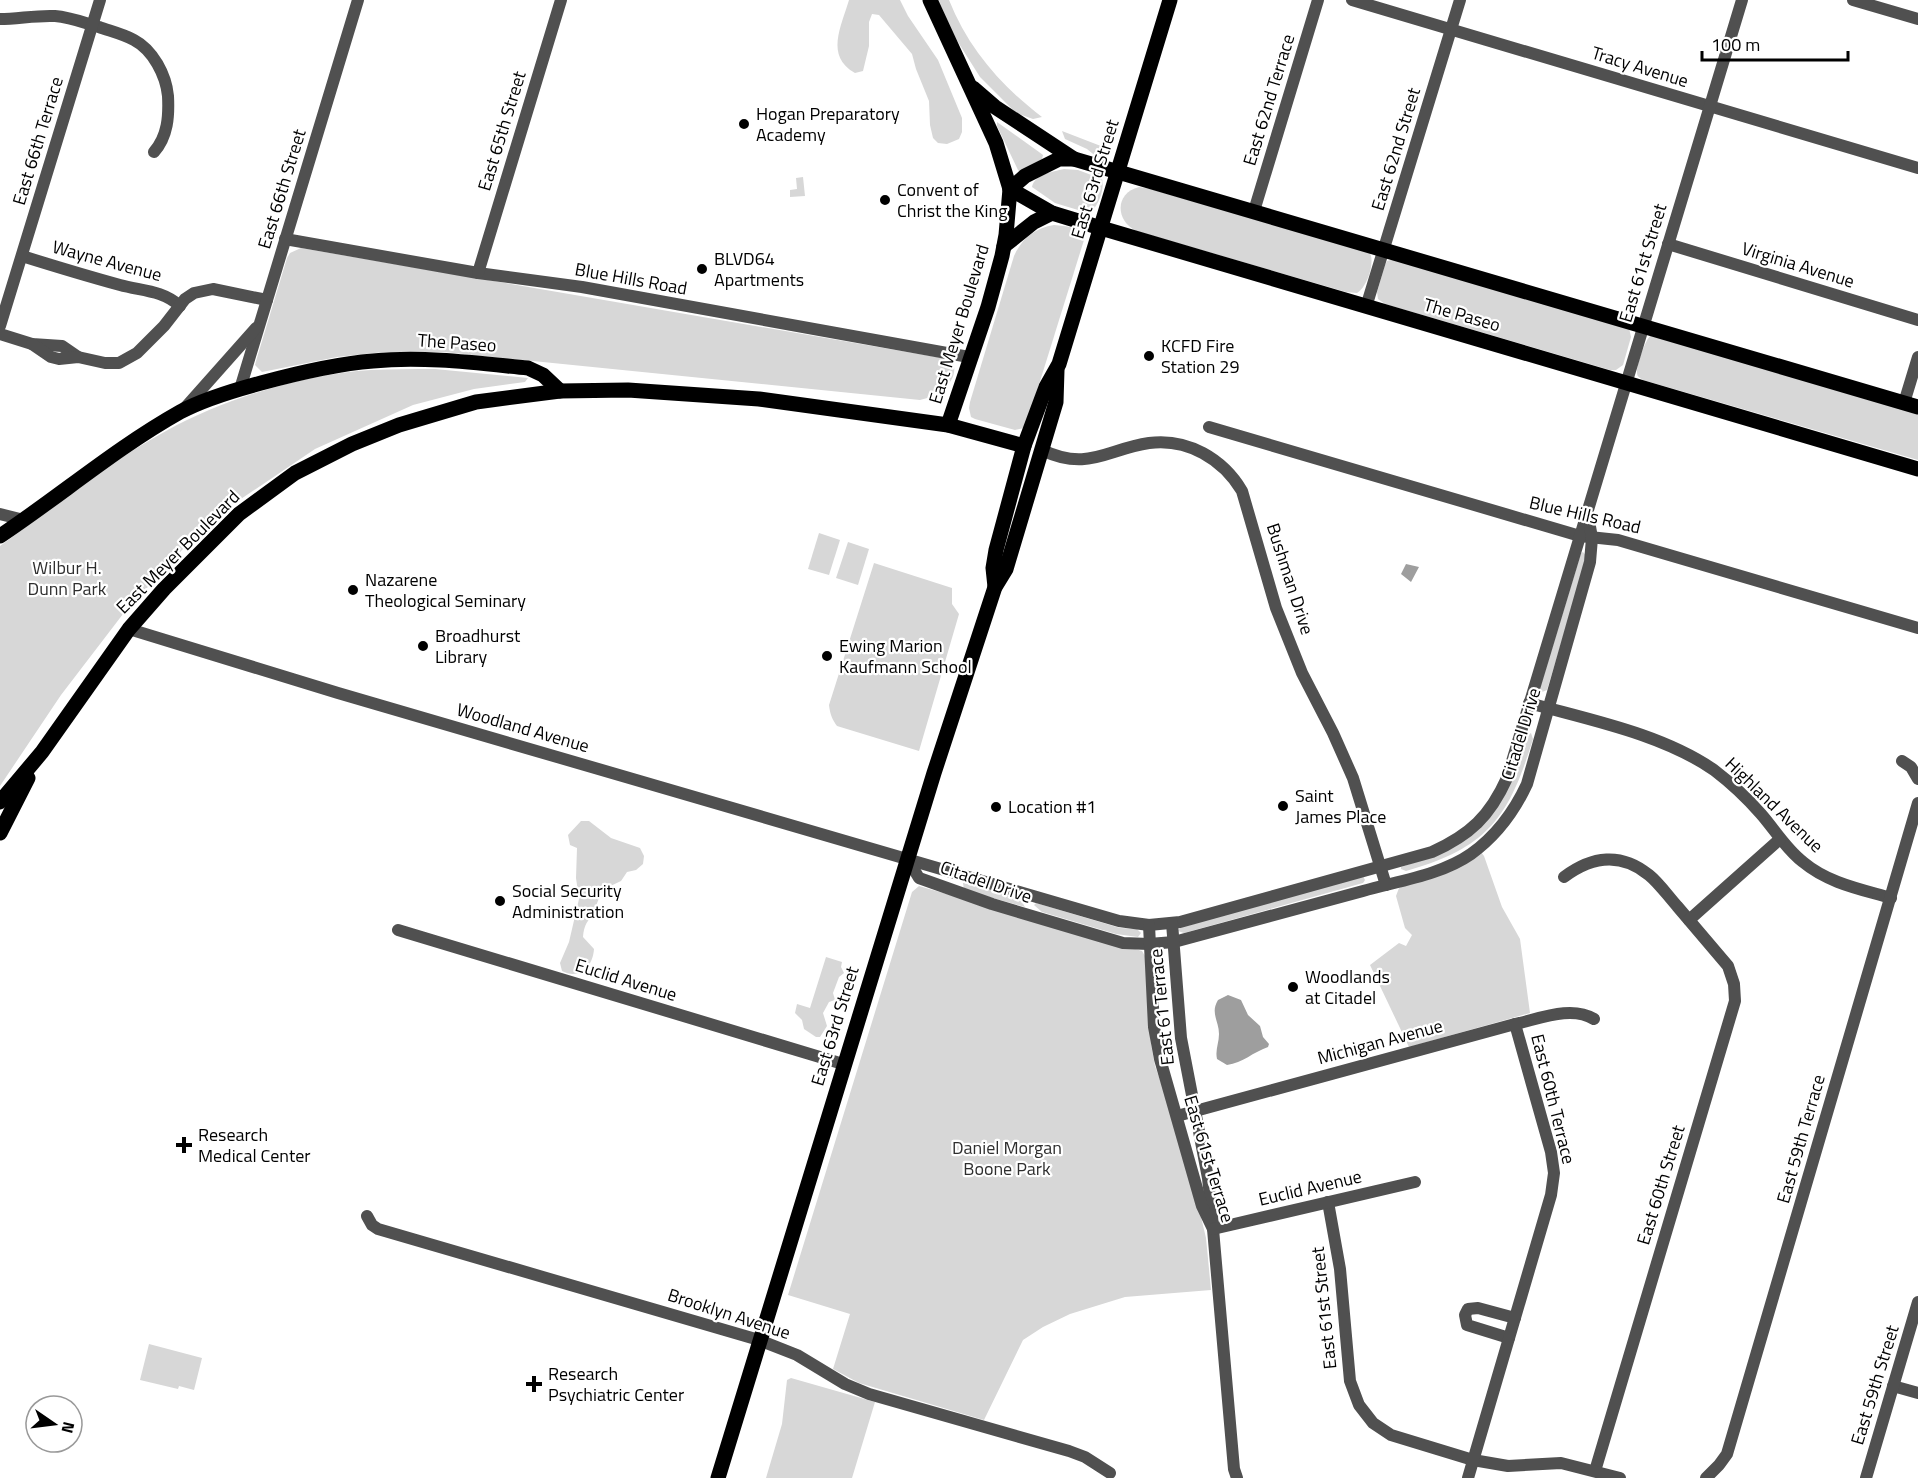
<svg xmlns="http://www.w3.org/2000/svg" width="1918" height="1478" font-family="'Titillium Web',sans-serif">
  <rect width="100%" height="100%" fill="#fff"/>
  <g fill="#d7d7d7">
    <path d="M849 0H900L908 16 938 60 962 118V132L959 139 947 144 938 143 933 138 930 125 929 101 916 69 912 54 879 15 872 14 869 22V46L863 71 855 73C825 56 841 27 849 0Z"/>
    <path d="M938 0H949C968 48 1001 86 1042 117L1033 119 1016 113 980 77 956 39Z"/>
    <polygon points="997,122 1039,152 1043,155 1042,159 1020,172 1018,170 997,126"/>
    <polygon points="1062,131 1106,148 1102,158 1098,158 1087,149 1065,139"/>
    <path d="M1064 169 1078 170 1102 179C1105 189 1098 209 1088 213L1055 203 1032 187C1035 174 1052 172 1064 169Z"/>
    <polygon points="803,177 805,196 790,197 790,190 797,189 796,178"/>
    <path d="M1139 187 1151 189 1370 253C1375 263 1367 287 1357 293L1346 292 1136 231C1115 220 1115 193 1139 187Z"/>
    <path d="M1054 225C1067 226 1080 227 1084 240L1027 423 1024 428 1015 430 975 419 971 417 969 408 970 402 1014 256C1022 238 1035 228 1054 225Z"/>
    <path d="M301 248 948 359 953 362C960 382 937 397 920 400L444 352H384L337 357 262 372 255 365 256 361 287 258 290 253Z"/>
    <polygon points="1394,259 1629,328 1631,337 1623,365 1616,370 1610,370 1385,304 1378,299 1377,292 1385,265 1387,261"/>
    <path d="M1651 335 1918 412V460L1643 380C1639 377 1637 377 1637 372 1637 364 1645 340 1651 335Z"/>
    <path d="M435 369 528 378 525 382 474 389 413 405 315 449 232 505 182 550 123 614 61 695 0 786V546C54 507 107 463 166 431 223 399 305 374 371 370 392 369 414 369 435 369Z"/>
    <polygon points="819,533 840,540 829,575 808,569"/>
    <polygon points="848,542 869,549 858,585 836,578"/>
    <polygon points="1583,552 1587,557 1547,690 1542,692 1540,688 1581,553"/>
    <path d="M874 563 952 588V604L959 614 919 751 837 726C832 719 830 714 829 705Z"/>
    <path d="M1531 733 1533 739C1509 817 1488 848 1406 871L1401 869V867L1437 855 1506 791 1515 773 1526 736Z"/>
    <path d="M581 821H589L611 838 640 848 644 856 643 864 636 870 627 872 621 881 602 890 596 906 597 912C587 920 584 925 583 937L594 949C593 967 579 980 562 971L560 963 569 942 579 899 576 878 577 848 570 845 568 835Z"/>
    <polygon points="1481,852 1484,856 1502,907 1520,939 1530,1013 1409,1047 1370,965 1399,943 1406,946 1412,935 1405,928 1396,896 1399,888"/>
    <polygon points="1363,876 1365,880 1363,883 1184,933 1178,931 1181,926"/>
    <polygon points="965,882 1015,897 1022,902 1025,907 964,890 963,883"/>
    <polygon points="919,886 1142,951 1145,956 1151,1044 1155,1066 1169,1105 1201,1217 1206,1238 1211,1290 1125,1297 1070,1314 1043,1327 1023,1340 984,1420 859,1383 833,1369 850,1314 788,1295 912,892"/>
    <polygon points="1036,903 1120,928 1137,929 1141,933 1138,937 1116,934 1042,912 1034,905"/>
    <polygon points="826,957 842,962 841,967 844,973 839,977 833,993 835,1000 829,1002 823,1013 827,1026 820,1037 816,1037 804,1029 802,1020 795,1013 797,1004 810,1008"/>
    <polygon points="149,1344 202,1358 194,1390 179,1386 178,1389 140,1380"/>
    <polygon points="791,1378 875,1402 852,1478 766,1478 782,1424 787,1380"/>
  </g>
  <g fill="#9e9e9e">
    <polygon points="1406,564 1419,567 1411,582 1401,574"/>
    <path d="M1228 995 1241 1000 1248 1015 1260 1026 1263 1037 1269 1044 1268 1047C1253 1052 1243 1063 1227 1065L1217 1059C1215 1050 1219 1043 1219 1034 1219 1021 1210 1013 1218 1000Z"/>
  </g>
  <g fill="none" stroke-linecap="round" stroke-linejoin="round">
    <g stroke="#505050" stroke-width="12">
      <polyline points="1352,0 1918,168"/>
      <polyline points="1853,0 1918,19"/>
      <path d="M0 19C18 19 36 15 55 16 70 17 85 23 99 27 110 31 123 34 134 40 153 50 166 75 168 96 169 116 168 136 154 152"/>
      <polyline points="1254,211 1318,0"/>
      <polyline points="285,239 478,273 582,287 969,357"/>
      <polyline points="1668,244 1918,320"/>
      <path d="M22 256C54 266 87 276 120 285 142 291 162 290 180 306"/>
      <polyline points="478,273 561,0"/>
      <polyline points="1366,307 1460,0"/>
      <polyline points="0,326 100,0"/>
      <polyline points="0,334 32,344 62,346 78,357"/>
      <polyline points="32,344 51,357 59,359 78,357 105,363 119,363 137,353 164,326 185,299 194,293 213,289 267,300"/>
      <polyline points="240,389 358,0"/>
      <polyline points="1904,403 1918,357"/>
      <polyline points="184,409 256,328"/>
      <polyline points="1209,427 1580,536 1618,540 1918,628"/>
      <path d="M1042 450C1088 472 1107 449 1149 443 1188 438 1223 459 1242 491L1276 608 1302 673 1333 733 1353 778 1386 885"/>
      <polyline points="0,514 24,520"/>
      <path d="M129 629 338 693 1119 921 1149 925 1180 922 1432 852C1470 835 1490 816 1507 778L1742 0"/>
      <path d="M1529 703C1590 720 1662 734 1714 770 1731 783 1747 798 1761 814 1775 830 1786 849 1803 862 1828 883 1860 889 1891 898"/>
      <polyline points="1902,761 1911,767 1918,779"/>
      <path d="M907 858 919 878 992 904 1123 943 1149 944 1174 942C1237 925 1300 908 1363 891 1398 881 1441 875 1471 854 1496 836 1514 812 1527 784L1590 562 1592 538 1588 515"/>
      <path d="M1564 877C1592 856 1621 852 1649 875 1659 883 1668 896 1677 906 1694 926 1711 946 1728 966L1734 984 1735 1001 1595 1471"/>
      <polyline points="1689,920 1780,839"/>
      <polyline points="1172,923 1181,1038 1208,1178 1213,1225"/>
      <polyline points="1149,925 1154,1027 1160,1059 1202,1206 1213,1229 1234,1469 1237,1478"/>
      <polyline points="398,930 843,1064"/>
      <path d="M1177 1116 1515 1024C1539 1019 1571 1005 1594 1019"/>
      <polyline points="1328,1202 1340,1269 1350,1381 1359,1405 1373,1423 1391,1435 1473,1460 1508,1466 1561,1463 1620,1478"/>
      <polyline points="367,1216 372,1225 378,1229 759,1340 797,1355 845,1384 869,1394 1069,1451 1085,1457 1110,1473"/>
      <polyline points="1213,1229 1415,1182"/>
      <polyline points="1509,1338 1467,1325 1465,1315 1468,1309 1478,1308 1515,1318"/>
      <polyline points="1893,1386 1918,1393"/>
      <polyline points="1468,1478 1551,1195 1554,1173 1551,1152 1515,1024"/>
      <polyline points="1706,1478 1719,1465 1727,1454 1918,803"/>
      <polyline points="1866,1478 1918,1302"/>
    </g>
    <g stroke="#000" stroke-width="15">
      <polyline points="930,0 996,143 1010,189 1006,235 1002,256 988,307 948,425"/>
      <polyline points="973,88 995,107 1074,159"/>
      <polyline points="1010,189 1025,176 1059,159 1074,159 1918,407"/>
      <polyline points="1010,189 1052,213 1101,228 1918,469"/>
      <polyline points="1004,246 1034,222 1052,213"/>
      <path d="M0 536C60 496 116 448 180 412 204 399 235 390 261 383 298 373 335 364 373 361 424 356 477 363 528 368L543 375 560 391"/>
      <polyline points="995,587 993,568 996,550 1024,446 1046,387 1059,364 1170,0"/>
      <polyline points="0,802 42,752 129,629 164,589 239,514 295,473 352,444 399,425 476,402 560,391 628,390 759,399 948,425 1024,446"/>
      <polyline points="0,833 28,778"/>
      <polyline points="718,1478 934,773 995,587 1006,569 1056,402 1057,370"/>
    </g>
  </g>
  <g fill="#000" stroke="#fff" stroke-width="2">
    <circle cx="744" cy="124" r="6"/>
    <circle cx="885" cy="200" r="6"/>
    <circle cx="702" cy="269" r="6"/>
    <circle cx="1149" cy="356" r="6"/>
    <circle cx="353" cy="590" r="6"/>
    <circle cx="423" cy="646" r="6"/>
    <circle cx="827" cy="656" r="6"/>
    <circle cx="1283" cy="806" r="6"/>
    <circle cx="996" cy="807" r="6"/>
    <circle cx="500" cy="901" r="6"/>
    <circle cx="1293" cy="987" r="6"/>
    <path d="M181 1136h6v6h6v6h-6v6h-6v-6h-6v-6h6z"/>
    <path d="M531 1375h6v6h6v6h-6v6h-6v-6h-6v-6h6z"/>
  </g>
  <g text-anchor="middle" stroke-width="4.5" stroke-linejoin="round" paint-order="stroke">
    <g font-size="18" fill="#000" stroke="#fff">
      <text transform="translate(1640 67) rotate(17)" y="6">Tracy Avenue</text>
      <text transform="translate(1269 100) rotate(-73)" y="6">East 62nd Terrace</text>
      <text transform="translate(502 131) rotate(-73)" y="6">East 65th Street</text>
      <text transform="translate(38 141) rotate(-73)" y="6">East 66th Terrace</text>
      <text transform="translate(1396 149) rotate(-73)" y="6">East 62nd Street</text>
      <text transform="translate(1095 179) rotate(-73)" y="6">East 63rd Street</text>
      <text transform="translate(282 189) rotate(-73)" y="6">East 66th Street</text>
      <text transform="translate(107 261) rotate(15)" y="6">Wayne Avenue</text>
      <text transform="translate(1643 263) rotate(-73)" y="6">East 61st Street</text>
      <text transform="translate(1798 265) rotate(17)" y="6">Virginia Avenue</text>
      <text transform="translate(631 279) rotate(10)" y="6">Blue Hills Road</text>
      <text transform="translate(1462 315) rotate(16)" y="6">The Paseo</text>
      <text transform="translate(959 324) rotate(-73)" y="6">East Meyer Boulevard</text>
      <text transform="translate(457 343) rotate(4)" y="6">The Paseo</text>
      <text transform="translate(1585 515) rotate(13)" y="6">Blue Hills Road</text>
      <text transform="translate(178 552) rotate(-45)" y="6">East Meyer Boulevard</text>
      <text transform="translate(1290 579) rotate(72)" y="6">Bushman Drive</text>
      <text transform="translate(523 728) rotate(16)" y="6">Woodland Avenue</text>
      <text transform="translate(1521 734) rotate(-73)" y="6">Citadel Drive</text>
      <text transform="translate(1774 805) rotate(44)" y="6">Highland Avenue</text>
      <text transform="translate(986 882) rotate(19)" y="6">Citadel Drive</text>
      <text transform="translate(626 980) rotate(17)" y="6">Euclid Avenue</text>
      <text transform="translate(1162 1007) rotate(-96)" y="6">East 61 Terrace</text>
      <text transform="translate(835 1026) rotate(-73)" y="6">East 63rd Street</text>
      <text transform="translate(1380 1042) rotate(-15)" y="6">Michigan Avenue</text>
      <text transform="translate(1553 1099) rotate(76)" y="6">East 60th Terrace</text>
      <text transform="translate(1801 1139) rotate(-74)" y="6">East 59th Terrace</text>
      <text transform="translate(1209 1159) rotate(73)" y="6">East 61st Terrace</text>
      <text transform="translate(1661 1185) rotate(-73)" y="6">East 60th Street</text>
      <text transform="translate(1310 1188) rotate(-13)" y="6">Euclid Avenue</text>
      <text transform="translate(1324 1308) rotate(-96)" y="6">East 61st Street</text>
      <text transform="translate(729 1314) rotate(18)" y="6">Brooklyn Avenue</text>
      <text transform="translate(1875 1385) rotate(-73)" y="6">East 59th Street</text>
    </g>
    <g font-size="18" fill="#000" stroke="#fff" text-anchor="start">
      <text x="756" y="120">Hogan Preparatory<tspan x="756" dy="21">Academy</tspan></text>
      <text x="897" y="196">Convent of<tspan x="897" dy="21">Christ the King</tspan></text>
      <text x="714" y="265">BLVD64<tspan x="714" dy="21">Apartments</tspan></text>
      <text x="1161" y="352">KCFD Fire<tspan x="1161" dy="21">Station 29</tspan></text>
      <text x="365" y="586">Nazarene<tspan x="365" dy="21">Theological Seminary</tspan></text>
      <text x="435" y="642">Broadhurst<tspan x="435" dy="21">Library</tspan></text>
      <text x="839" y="652">Ewing Marion<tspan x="839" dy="21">Kaufmann School</tspan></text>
      <text x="1295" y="802">Saint<tspan x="1295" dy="21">James Place</tspan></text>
      <text x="1008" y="813">Location #1</text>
      <text x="512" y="897">Social Security<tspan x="512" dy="21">Administration</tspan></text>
      <text x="1305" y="983">Woodlands<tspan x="1305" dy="21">at Citadel</tspan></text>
      <text x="198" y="1141">Research<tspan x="198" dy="21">Medical Center</tspan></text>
      <text x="548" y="1380">Research<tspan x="548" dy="21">Psychiatric Center</tspan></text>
    </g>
    <g font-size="18" fill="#2e2e2e" stroke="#fff">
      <text x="67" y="574">Wilbur H.<tspan x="67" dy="21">Dunn Park</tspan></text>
      <text x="1007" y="1154">Daniel Morgan<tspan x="1007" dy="21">Boone Park</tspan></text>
    </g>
  </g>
  <g transform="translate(54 1424) rotate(104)"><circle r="28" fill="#ffffff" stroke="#999999" stroke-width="1.5"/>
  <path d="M0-4.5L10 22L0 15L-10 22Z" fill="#000000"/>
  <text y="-9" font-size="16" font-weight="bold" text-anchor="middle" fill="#000000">N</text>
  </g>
  <path d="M1702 51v9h146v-9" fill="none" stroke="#000000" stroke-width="3"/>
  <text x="1711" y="51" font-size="18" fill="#000000" stroke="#ffffff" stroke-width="4.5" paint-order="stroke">100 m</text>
</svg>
